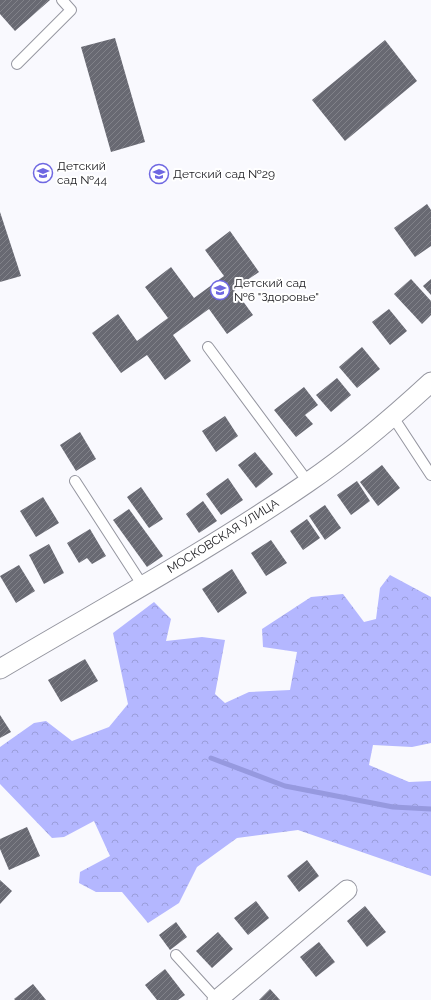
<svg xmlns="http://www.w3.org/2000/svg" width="431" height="1000" font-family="Raleway,sans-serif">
  <defs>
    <pattern id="forest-crowns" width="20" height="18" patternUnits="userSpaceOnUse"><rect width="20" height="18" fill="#b4b7ff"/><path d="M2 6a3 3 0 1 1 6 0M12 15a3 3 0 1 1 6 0" fill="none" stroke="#9a9dda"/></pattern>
    <pattern id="building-hatch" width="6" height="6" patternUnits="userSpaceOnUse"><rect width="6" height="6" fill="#686972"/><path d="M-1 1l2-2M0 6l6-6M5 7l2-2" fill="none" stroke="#818289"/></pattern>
  </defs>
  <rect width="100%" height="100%" fill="#f9f9fe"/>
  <polygon fill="url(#forest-crowns)" points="390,575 431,597 431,743 412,747 373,745 369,765 409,782 431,781 431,876 298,830 237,838 197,867 179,903 148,923 122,892 96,892 79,883 80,872 110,856 94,821 64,837 52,838 0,784 0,747 34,723 46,721 72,741 109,727 128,704 113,633 154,602 171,619 166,641 202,637 225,640 215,694 225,703 249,692 290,690 297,652 263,647 262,629 311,597 343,594 364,622 376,619 380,588"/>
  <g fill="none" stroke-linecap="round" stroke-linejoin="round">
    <polyline stroke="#9699df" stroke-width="5" points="211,758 285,786 393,807 431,809"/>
  </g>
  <g fill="url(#building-hatch)">
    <polygon points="0,0 50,0 15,31 0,14"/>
    <polygon points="115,38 145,142 111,152 81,47"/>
    <polygon points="385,40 417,81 345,141 312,100"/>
    <polygon points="427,204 431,210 431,246 415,257 394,228"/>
    <polygon points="0,212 21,276 0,282"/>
    <polygon points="230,231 259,272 234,289 253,315 227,334 209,309 173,335 191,361 165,380 147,355 121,373 92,333 118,314 137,341 168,318 145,287 171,267 194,298 224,276 205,250"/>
    <polygon points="411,279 431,301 431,315 422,324 394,294"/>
    <polygon points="431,279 431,295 423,286"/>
    <polygon points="389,309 407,331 390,345 372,322"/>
    <polygon points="362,347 380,369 357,388 339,367"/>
    <polygon points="337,378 351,395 331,412 316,395"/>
    <polygon points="304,387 318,405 305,415 313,424 296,437 274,410"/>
    <polygon points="225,416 238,436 216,452 202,431"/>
    <polygon points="80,432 96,459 76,471 60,445"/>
    <polygon points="255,452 273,474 256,488 238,465"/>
    <polygon points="382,465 400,488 378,506 360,482"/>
    <polygon points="228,478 243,500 221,515 206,494"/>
    <polygon points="357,481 370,501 351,515 337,495"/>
    <polygon points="141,487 163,519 149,528 127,497"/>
    <polygon points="43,497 59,523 36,537 20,511"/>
    <polygon points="203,501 217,521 199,533 186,514"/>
    <polygon points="325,505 341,528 325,540 309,516"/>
    <polygon points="129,509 163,556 147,567 113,520"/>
    <polygon points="307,519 320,538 303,550 290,531"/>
    <polygon points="90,529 106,556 92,564 87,558 79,563 67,543"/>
    <polygon points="271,540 287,563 266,576 251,553"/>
    <polygon points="49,544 64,573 44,584 29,555"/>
    <polygon points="19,565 35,591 16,603 0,576"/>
    <polygon points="232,569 247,593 218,613 202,589"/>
    <polygon points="85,659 98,681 61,702 48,680"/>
    <polygon points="0,715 11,732 0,738"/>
    <polygon points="27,827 40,856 9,870 0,849 0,839"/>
    <polygon points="307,860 319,876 299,892 287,876"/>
    <polygon points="0,880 12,891 0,904"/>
    <polygon points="256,901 269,918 248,935 234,918"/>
    <polygon points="365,906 386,932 367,947 347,921"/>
    <polygon points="176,922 187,937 170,950 159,935"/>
    <polygon points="218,932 233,949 212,968 196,951"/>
    <polygon points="319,942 335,962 316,977 300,957"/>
    <polygon points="165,969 185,995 178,1000 157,1000 145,985"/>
    <polygon points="33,984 46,1000 15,1000 14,999"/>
    <polygon points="270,989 280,1000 259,1000"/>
  </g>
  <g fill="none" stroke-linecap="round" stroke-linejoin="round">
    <g stroke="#9596a0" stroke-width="12">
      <g id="lane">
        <polyline points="17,64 71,10 62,0"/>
        <polyline points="208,347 308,482"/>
        <polyline points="393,417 431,475"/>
        <polyline points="75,481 143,586"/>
        <polyline points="176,955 217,1000"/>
      </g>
    </g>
    <g stroke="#9596a0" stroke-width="21">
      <g id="street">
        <path d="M0 669C103 608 208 551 307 483 351 453 392 418 431 382"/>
        <polyline points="217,1000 347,890"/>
      </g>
    </g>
    <use href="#lane" stroke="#fff" stroke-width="10"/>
    <use href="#street" stroke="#fff" stroke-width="19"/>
  </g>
  <defs>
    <g id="school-ring" transform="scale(1)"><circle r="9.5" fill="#fff" stroke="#6f68e2" stroke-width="1.5"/><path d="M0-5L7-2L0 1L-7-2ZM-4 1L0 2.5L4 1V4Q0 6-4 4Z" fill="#6f68e2"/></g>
  </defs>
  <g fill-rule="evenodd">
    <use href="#school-ring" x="43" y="173"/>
    <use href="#school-ring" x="159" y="174"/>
    <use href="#school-ring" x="220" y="290"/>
  </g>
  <g text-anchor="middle" stroke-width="4" stroke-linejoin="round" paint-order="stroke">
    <g font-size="12" fill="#212125" stroke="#fff" text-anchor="start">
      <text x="57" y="170">Детский<tspan x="57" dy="14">сад №44</tspan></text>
      <text x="173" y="178">Детский сад №29</text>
      <text x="234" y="287">Детский сад<tspan x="234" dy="14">№6 "Здоровье"</tspan></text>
    </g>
    <g font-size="12" fill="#212125" stroke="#fff">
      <text transform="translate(223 536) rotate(-32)" y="4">МОСКОВСКАЯ УЛИЦА</text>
    </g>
  </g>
</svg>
